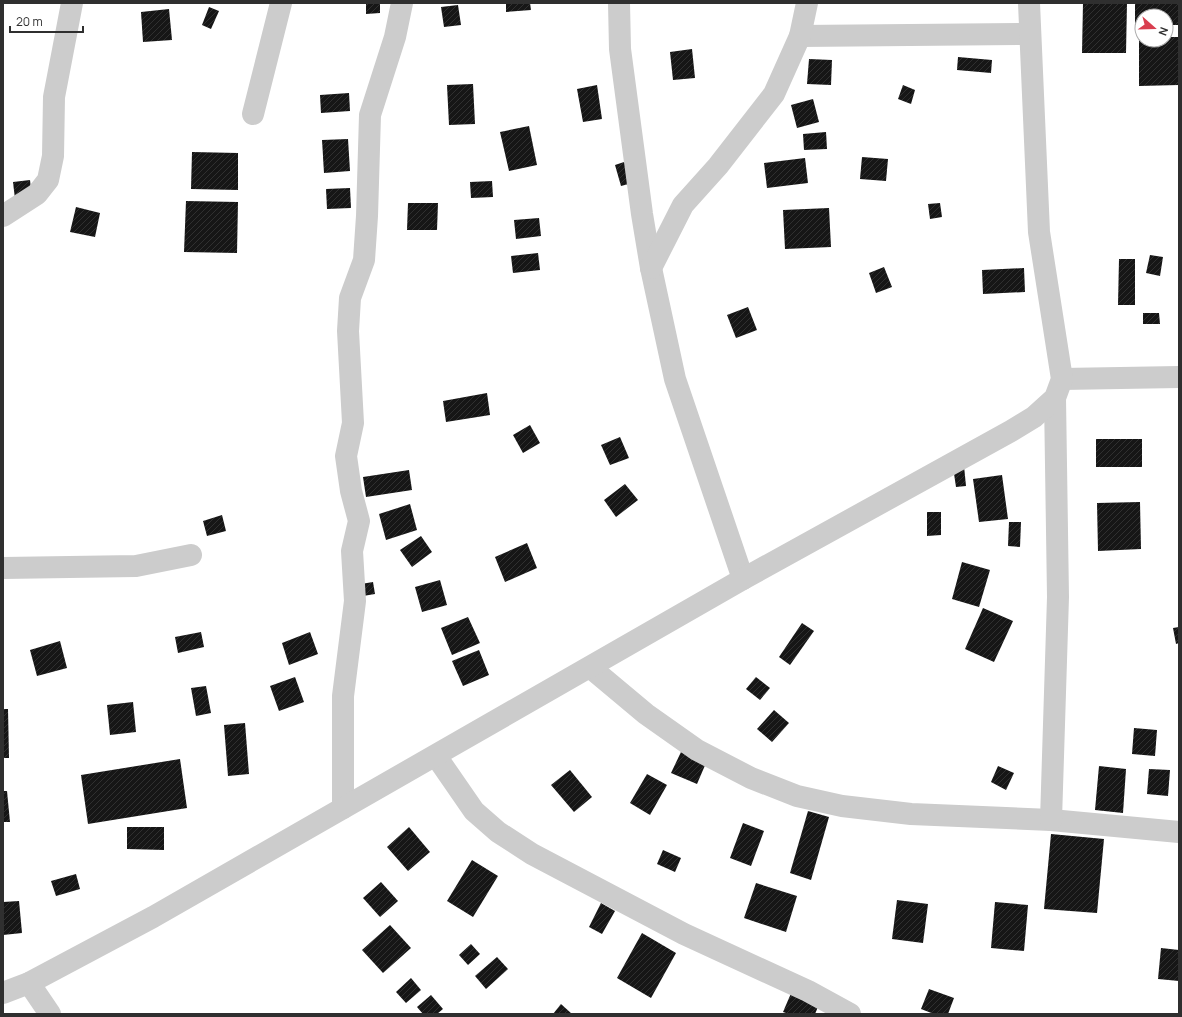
<svg xmlns="http://www.w3.org/2000/svg" width="1182" height="1017" font-family="Manrope,sans-serif">
  <defs>
    <pattern id="building-hatch" width="6" height="6" patternUnits="userSpaceOnUse"><rect width="6" height="6" fill="#161616"/><path d="M-1 1l2-2M0 6l6-6M5 7l2-2" fill="none" stroke="#303030"/></pattern>
  </defs>
  <rect width="100%" height="100%" fill="#fff"/>
  <g fill="url(#building-hatch)">
    <polygon points="366,3 380,3 380,13 366,14"/>
    <polygon points="506,3 530,3 531,10 506,12"/>
    <polygon points="1083,3 1127,3 1126,53 1082,53"/>
    <polygon points="1135,3 1179,3 1179,25 1166,25 1166,16 1142,16 1142,25 1135,25"/>
    <polygon points="458,5 461,25 444,27 441,7"/>
    <polygon points="209,7 219,11 211,29 202,25"/>
    <polygon points="169,9 172,40 143,42 141,12"/>
    <polygon points="1139,37 1142,37 1142,40 1166,40 1166,37 1179,37 1179,85 1139,86"/>
    <polygon points="692,49 695,78 673,80 670,52"/>
    <polygon points="958,57 992,60 991,73 957,70"/>
    <polygon points="809,59 832,60 831,85 807,84"/>
    <polygon points="473,84 475,124 449,125 447,85"/>
    <polygon points="597,85 602,119 583,122 577,89"/>
    <polygon points="903,85 915,90 911,104 898,99"/>
    <polygon points="349,93 350,111 321,113 320,95"/>
    <polygon points="813,99 819,122 797,128 791,105"/>
    <polygon points="529,126 537,165 509,171 500,132"/>
    <polygon points="826,132 827,149 804,150 803,134"/>
    <polygon points="348,139 350,171 324,173 322,140"/>
    <polygon points="192,152 238,153 238,190 191,189"/>
    <polygon points="862,157 888,159 886,181 860,179"/>
    <polygon points="805,158 808,183 767,188 764,163"/>
    <polygon points="630,160 636,182 621,186 615,165"/>
    <polygon points="30,180 32,198 15,199 13,182"/>
    <polygon points="492,181 493,197 471,198 470,182"/>
    <polygon points="350,188 351,208 327,209 326,189"/>
    <polygon points="186,201 238,202 237,253 184,252"/>
    <polygon points="408,203 438,203 437,230 407,230"/>
    <polygon points="940,203 942,217 930,219 928,204"/>
    <polygon points="76,207 100,213 95,237 70,232"/>
    <polygon points="829,208 831,247 785,249 783,210"/>
    <polygon points="539,218 541,236 516,239 514,220"/>
    <polygon points="538,253 540,270 513,273 511,256"/>
    <polygon points="1150,255 1163,257 1160,276 1146,273"/>
    <polygon points="1119,259 1135,259 1135,305 1118,305"/>
    <polygon points="884,267 892,287 876,293 869,273"/>
    <polygon points="1024,268 1025,292 983,294 982,270"/>
    <polygon points="748,307 757,330 736,338 727,315"/>
    <polygon points="1143,313 1159,313 1160,324 1143,324"/>
    <polygon points="487,393 490,415 446,422 443,401"/>
    <polygon points="530,425 540,443 523,453 513,435"/>
    <polygon points="620,437 629,458 610,465 601,445"/>
    <rect x="1096" y="439" width="46" height="28"/>
    <polygon points="964,466 966,486 956,487 953,467"/>
    <polygon points="409,470 412,490 366,497 363,477"/>
    <polygon points="1002,475 1008,519 979,522 973,479"/>
    <polygon points="625,484 638,500 616,517 604,500"/>
    <polygon points="1140,502 1141,549 1098,551 1097,503"/>
    <polygon points="410,504 417,530 386,540 379,514"/>
    <polygon points="927,512 941,512 941,535 927,536"/>
    <polygon points="222,515 226,531 207,536 203,521"/>
    <polygon points="1009,522 1021,522 1020,547 1008,546"/>
    <polygon points="421,536 432,552 412,567 400,550"/>
    <polygon points="527,543 537,568 505,582 495,557"/>
    <polygon points="962,562 990,570 979,607 952,599"/>
    <polygon points="440,580 447,605 422,612 415,587"/>
    <polygon points="373,582 375,594 363,596 361,584"/>
    <polygon points="983,608 1013,621 994,662 965,649"/>
    <polygon points="468,617 480,643 452,655 441,628"/>
    <polygon points="802,623 814,631 790,665 779,657"/>
    <polygon points="1179,627 1179,643 1176,644 1173,628"/>
    <polygon points="201,632 204,647 178,653 175,637"/>
    <polygon points="310,632 318,654 289,665 282,643"/>
    <polygon points="60,641 67,668 37,676 30,650"/>
    <polygon points="479,650 489,675 463,686 452,661"/>
    <polygon points="295,677 304,702 279,711 270,686"/>
    <polygon points="756,677 770,688 760,700 746,689"/>
    <polygon points="206,686 211,713 196,716 191,688"/>
    <polygon points="133,702 136,732 110,735 107,705"/>
    <polygon points="3,709 8,709 9,758 3,758"/>
    <polygon points="774,710 789,723 772,742 757,729"/>
    <polygon points="245,723 249,774 228,776 224,725"/>
    <polygon points="1134,728 1157,730 1155,756 1132,754"/>
    <polygon points="681,752 706,763 697,784 671,773"/>
    <polygon points="180,759 187,808 88,824 81,775"/>
    <polygon points="998,766 1014,773 1006,790 991,782"/>
    <polygon points="1099,766 1126,769 1123,813 1095,810"/>
    <polygon points="1149,769 1170,770 1168,796 1147,794"/>
    <polygon points="570,770 592,797 574,812 551,785"/>
    <polygon points="647,774 667,785 650,815 630,803"/>
    <polygon points="3,791 7,791 10,822 3,822"/>
    <polygon points="808,811 829,817 811,880 790,873"/>
    <polygon points="743,823 764,831 751,866 730,858"/>
    <polygon points="127,827 164,827 164,850 127,849"/>
    <polygon points="409,827 430,852 408,871 387,847"/>
    <polygon points="1051,834 1104,839 1097,913 1044,909"/>
    <polygon points="663,850 681,858 675,872 657,864"/>
    <polygon points="472,860 498,876 473,917 447,901"/>
    <polygon points="76,874 80,889 56,896 51,881"/>
    <polygon points="381,882 398,901 380,917 363,898"/>
    <polygon points="756,883 797,896 786,932 744,918"/>
    <polygon points="897,900 928,904 923,943 892,939"/>
    <polygon points="19,901 22,933 3,935 3,902"/>
    <polygon points="995,902 1028,905 1024,951 991,948"/>
    <polygon points="601,903 615,911 602,934 589,927"/>
    <polygon points="390,925 411,948 383,973 362,950"/>
    <polygon points="642,933 676,953 651,998 617,978"/>
    <polygon points="471,944 480,954 468,965 459,955"/>
    <polygon points="1161,948 1179,950 1179,981 1158,979"/>
    <polygon points="497,957 508,969 486,989 475,976"/>
    <polygon points="411,978 421,990 406,1003 396,992"/>
    <polygon points="929,989 954,998 948,1014 934,1014 921,1009"/>
    <polygon points="792,991 820,1002 815,1014 789,1014 783,1012"/>
    <polygon points="431,995 443,1009 437,1014 423,1014 417,1007"/>
    <polygon points="561,1004 572,1014 553,1014"/>
  </g>
  <g fill="none" stroke-linecap="round" stroke-linejoin="round">
    <g stroke="#ccc" stroke-width="22">
      <polyline points="619,3 620,49 642,214 651,268 675,379 743,579"/>
      <polyline points="800,36 1030,34"/>
      <polyline points="253,114 281,3"/>
      <polyline points="3,216 37,194 48,180 53,156 54,97 72,3"/>
      <polyline points="651,268 683,205 718,166 774,94 800,36 807,3"/>
      <polyline points="1062,379 1179,377"/>
      <polyline points="3,568 136,566 191,555"/>
      <polyline points="591,668 646,714 697,750 751,778 797,796 842,806 911,814 1051,820 1179,832"/>
      <polyline points="436,756 474,811 498,832 532,854 684,934 808,991 850,1014"/>
      <polyline points="343,808 343,696 355,601 352,551 359,521 351,491 346,456 353,423 348,331 350,298 364,260 367,216 370,115 395,37 402,3"/>
      <polyline points="1051,820 1058,597 1055,398"/>
      <polyline points="29,983 50,1014"/>
      <polyline points="3,993 29,983 153,917 743,579 1011,431 1034,417 1055,398 1062,379 1039,232 1029,3"/>
    </g>
  </g>
  <rect width="1182" height="1017" fill="none" stroke="#2f2f2f" stroke-width="8"/>
  <g transform="translate(1154 28) rotate(110)"><circle r="19" fill="#ffffff" stroke="#acacac"/>
  <path d="M0-3L7 15L0 10L-7 15Z" fill="#d93e4f"/>
  <text y="-6" font-size="11" font-weight="bold" text-anchor="middle" fill="#2f2f2f">N</text>
  </g>
  <path d="M10 26v6h73v-6" fill="none" stroke="#2f2f2f" stroke-width="2"/>
  <text x="16" y="26" font-size="12" fill="#2f2f2f" stroke="#ffffff" stroke-width="3" paint-order="stroke">20 m</text>
</svg>
